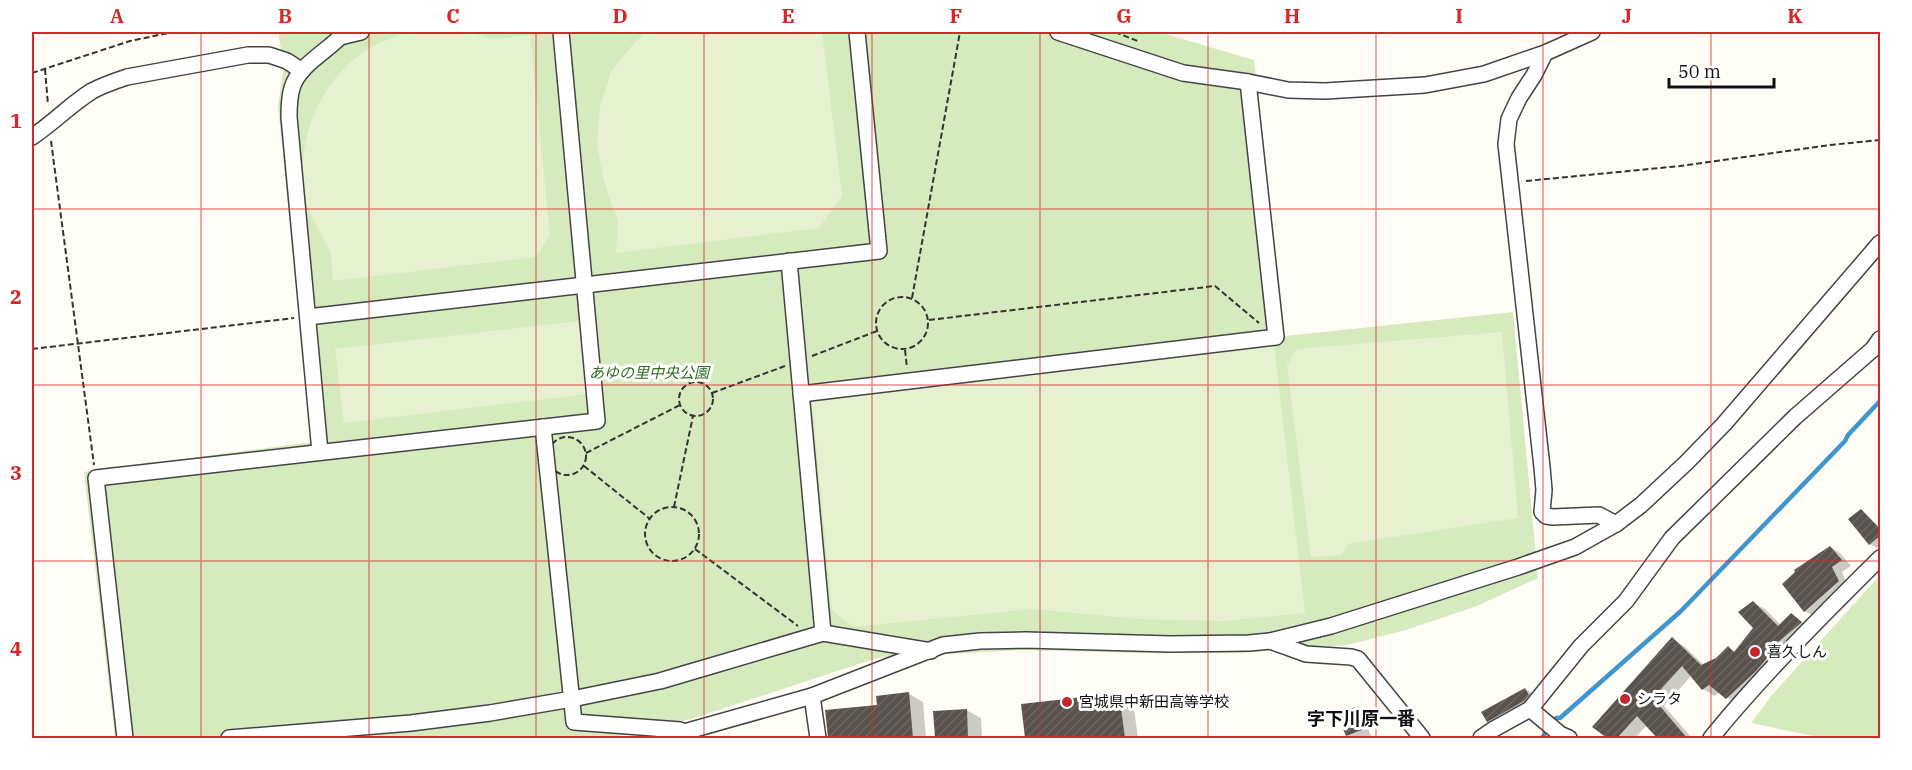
<svg xmlns="http://www.w3.org/2000/svg" width="1912" height="770" font-family="'IBM Plex Serif','Noto Sans JP',serif">
  <defs>
    <pattern id="building-hatch" width="6" height="6" patternUnits="userSpaceOnUse" patternTransform="scale(1.5)"><rect width="6" height="6" fill="#5a524d"/><path d="M-1 1l2-2M0 6l6-6M5 7l2-2" fill="none" stroke="#6d6662"/></pattern>
  </defs>
  <rect width="100%" height="100%" fill="#fffdf5"/>
  <g fill="#d5ebbd">
    <polygon points="278,32 1159,32 1254,60 1285,336 1513,312 1538,578 1477,606 1406,630 1347,645 1242,653 1139,653 1022,650 877,658 691,719 610,738 115,738 84,472 312,442 278,106 284,67"/>
    <polygon points="1880,575 1880,738 1823,738 1751,723 1772,695"/>
  </g>
  <g fill="#e6f2cf">
    <path d="M409 32H463L494 39 530 35 550 236 535 257 333 281C332 271 333 258 329 249 323 235 313 223 308 208 290 146 320 72 379 43 388 39 399 36 409 32Z"/>
    <polygon points="647,32 822,32 842,196 819,228 616,253 618,220 610,201 603,177 597,145 600,107 611,72 634,43"/>
    <polygon points="581,321 589,394 344,423 335,349"/>
    <polygon points="1502,332 1518,518 1348,544 1342,555 1311,557 1287,365 1297,349"/>
    <polygon points="1274,345 1305,613 1225,621 1138,619 1033,609 853,627 832,610 812,402"/>
  </g>
  <g fill="#0003">
    <polygon points="1861,511 1868,516 1880,528 1880,545 1877,548 1870,544"/>
    <polygon points="1830,547 1840,553 1851,566 1842,572 1848,587 1815,617 1805,611 1784,585"/>
    <polygon points="1753,603 1765,609 1781,625 1791,615 1812,629 1739,705 1720,692 1715,696 1703,689 1692,675 1664,706 1692,738 1659,738 1647,725 1635,738 1609,738 1594,727 1672,639 1684,646 1704,665 1717,659 1728,648 1735,652 1755,628"/>
    <polygon points="1525,689 1532,693 1536,699 1495,725 1488,721"/>
    <polygon points="908,693 923,702 926,738 884,738 883,732 875,733 876,738 829,738 827,711 879,707"/>
    <polygon points="1119,694 1133,702 1138,738 1026,738 1022,705"/>
    <polygon points="1355,709 1362,713 1372,738 1349,738 1339,715"/>
    <polygon points="966,710 981,718 982,738 937,738 935,712"/>
  </g>
  <g fill="none" stroke-linecap="round" stroke-linejoin="round">
    <polyline stroke="#3f96cf" stroke-width="4.5" points="1542,738 1556,718 1560,718 1681,611 1845,441 1848,435 1880,401"/>
  </g>
  <g fill="url(#building-hatch)">
    <polygon points="1861,509 1881,530 1881,535 1869,545 1848,519"/>
    <polygon points="1830,546 1842,560 1832,567 1839,581 1804,612 1782,584 1795,572 1794,570"/>
    <polygon points="1753,601 1778,626 1791,613 1802,622 1776,644 1778,645 1756,671 1726,699 1709,685 1702,690 1682,666 1653,698 1687,738 1657,738 1637,716 1617,738 1607,738 1592,727 1672,637 1701,665 1716,658 1728,646 1734,652 1753,628 1738,612"/>
    <polygon points="1525,688 1529,695 1524,701 1487,722 1481,712"/>
    <polygon points="909,692 913,738 828,738 825,710 877,705 876,696"/>
    <polygon points="1119,693 1125,738 1025,738 1021,704"/>
    <polygon points="1355,707 1364,729 1346,736 1337,714"/>
    <polygon points="967,709 968,738 935,738 933,711"/>
  </g>
  <g fill="none" stroke-linecap="round" stroke-linejoin="round">
    <g stroke="#444" stroke-width="18">
      <g id="minor">
        <polyline points="1058,32 1183,73 1248,82 1288,90 1325,91 1425,85 1484,74 1545,53 1592,32"/>
        <polyline points="340,37 361,32"/>
        <polyline points="1545,53 1534,75 1519,98 1509,119 1506,144 1542,467 1544,490 1542,512 1546,516 1553,517 1599,515 1616,524"/>
        <path d="M32 137C53 123 71 104 92 91 103 85 115 81 127 77L248 55H269L287 61 302 71"/>
        <polyline points="789,261 823,633"/>
        <polyline points="308,317 879,251 857,32"/>
        <polyline points="801,394 1276,337 1248,82"/>
        <polyline points="543,427 574,722 680,730"/>
        <path d="M320 452 289 117C289 108 289 98 292 88 299 64 329 51 345 32"/>
        <polyline points="1270,641 1306,654 1351,657 1358,659 1422,738"/>
        <polyline points="812,696 818,738"/>
        <polyline points="1530,709 1560,734 1569,738"/>
        <polyline points="125,738 96,478 597,421 561,32"/>
        <polyline points="229,738 411,723 490,713 572,699 660,681 823,633 931,651"/>
        <polyline points="663,738 812,696 943,645 980,641 1026,640 1170,644 1249,643 1270,641 1331,626 1518,567 1575,547 1616,524 1641,505 1686,463 1724,424 1880,243"/>
        <polyline points="1481,738 1494,729 1530,709 1581,646 1626,601 1672,538 1795,417 1873,349 1880,339"/>
        <path d="M1711 738C1763 674 1822 616 1880 558"/>
      </g>
    </g>
    <g stroke="#333" stroke-width="2" stroke-dasharray="6 3" stroke-linecap="butt">
      <polyline points="1115,32 1140,42"/>
      <polyline points="45,69 48,105"/>
      <polyline points="32,73 130,41 173,32"/>
      <polyline points="51,141 94,465"/>
      <polyline points="1526,181 1680,166 1830,145 1880,140"/>
      <circle cx="902" cy="323" r="26"/>
      <polyline points="912,298 960,32"/>
      <polyline points="929,320 1215,286 1259,323"/>
      <polyline points="32,349 294,318"/>
      <polyline points="905,350 907,368"/>
      <polyline points="812,356 877,331"/>
      <circle cx="696" cy="399" r="17"/>
      <polyline points="712,393 785,366"/>
      <circle cx="567" cy="456" r="19"/>
      <polyline points="586,453 680,405"/>
      <polyline points="584,466 650,519"/>
      <polyline points="674,507 693,416"/>
      <circle cx="672" cy="534" r="27"/>
      <polyline points="695,549 798,626"/>
    </g>
    <use href="#minor" stroke="#fff" stroke-width="15"/>
  </g>
  <path fill="none" stroke="#d62828" stroke-width="1.5" stroke-opacity="0.55" d="M201 32V738M369 32V738M536 32V738M704 32V738M872 32V738M1040 32V738M1208 32V738M1376 32V738M1543 32V738M1711 32V738M32 209H1880M32 385H1880M32 561H1880"/>
  <g fill="#c4262e" stroke="#fff" stroke-width="2">
    <circle cx="1755" cy="652" r="6"/>
    <circle cx="1625" cy="699" r="6"/>
    <circle cx="1067" cy="702" r="6"/>
  </g>
  <g text-anchor="middle" stroke-width="6" stroke-linejoin="round" paint-order="stroke">
    <g font-size="15" font-style="italic" fill="#2f6b1f" stroke="#fff">
      <text x="649" y="378">あゆの里中央公園</text>
    </g>
    <g font-size="15" fill="#111" stroke="#fff" text-anchor="start">
      <text x="1767" y="657">喜久しん</text>
      <text x="1637" y="704">シラタ</text>
      <text x="1079" y="707">宮城県中新田高等学校</text>
    </g>
    <g font-size="18" font-weight="bold" fill="#111" stroke="#fff">
      <text x="1361" y="725">字下川原一番</text>
    </g>
  </g>
  <rect width="1912" height="770" fill="none" stroke="#ffffff" stroke-width="66"/>
  <path d="M1669 78v9h105v-9" fill="none" stroke="#111111" stroke-width="3"/>
  <text x="1678" y="78" font-size="18" fill="#111111" stroke="#ffffff" stroke-width="4.5" paint-order="stroke">50 m</text>
  <rect x="33" y="33" width="1846" height="704" fill="none" stroke="#d62828" stroke-width="2"/>
  <g font-size="20" text-anchor="middle" font-weight="bold" fill="#d62828">
    <text x="117" y="23">A</text>
    <text x="285" y="23">B</text>
    <text x="453" y="23">C</text>
    <text x="620" y="23">D</text>
    <text x="788" y="23">E</text>
    <text x="956" y="23">F</text>
    <text x="1124" y="23">G</text>
    <text x="1292" y="23">H</text>
    <text x="1459" y="23">I</text>
    <text x="1627" y="23">J</text>
    <text x="1795" y="23">K</text>
    <text x="16" y="128">1</text>
    <text x="16" y="304">2</text>
    <text x="16" y="480">3</text>
    <text x="16" y="656">4</text>
  </g>
</svg>
